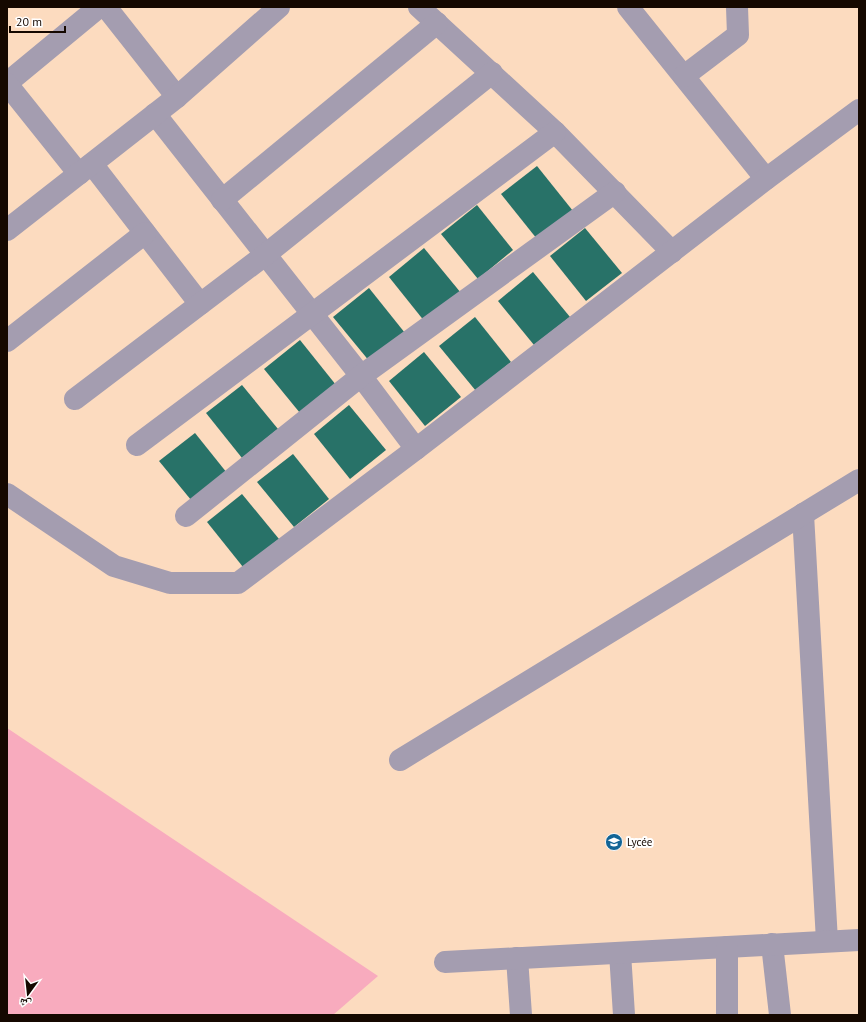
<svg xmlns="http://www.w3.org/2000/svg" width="866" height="1022" font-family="'PT Sans','Noto Naskh Arabic',sans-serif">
  <rect width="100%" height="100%" fill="#fcdbbf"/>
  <polygon fill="#f8abbe" points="7,728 378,976 333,1015 7,1015"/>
  <g fill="#287268">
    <polygon points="537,166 573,211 537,239 501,194"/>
    <polygon points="477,205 513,250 478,279 441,234"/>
    <polygon points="585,228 622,273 586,301 550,256"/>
    <polygon points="424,248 461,293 425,322 389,277"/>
    <polygon points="533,272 570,317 534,345 498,301"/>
    <polygon points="369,288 405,333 370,362 333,317"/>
    <polygon points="475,317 511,362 476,391 439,346"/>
    <polygon points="300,340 336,385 300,413 264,369"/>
    <polygon points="424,352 461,397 425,426 389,381"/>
    <polygon points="242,385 278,429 242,458 206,413"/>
    <polygon points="349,405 386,450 350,479 314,434"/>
    <polygon points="195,433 231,478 196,506 159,461"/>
    <polygon points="293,454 329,499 294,527 257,482"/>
    <polygon points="242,494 279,539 243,567 207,522"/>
  </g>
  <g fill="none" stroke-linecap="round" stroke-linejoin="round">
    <g stroke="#a49db0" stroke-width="22">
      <polyline points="106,7 177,97"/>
      <polyline points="419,7 555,132 672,252"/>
      <polyline points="628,7 766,179"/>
      <polyline points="684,76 738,35 737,7"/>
      <polyline points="7,83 99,7"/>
      <polyline points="7,84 79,174"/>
      <polyline points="155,114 361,376 416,449"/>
      <polyline points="92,164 200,304"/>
      <polyline points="222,200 437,23"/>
      <polyline points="7,230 177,97 279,7"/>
      <polyline points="7,341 145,233"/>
      <polyline points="75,399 265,255 492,73"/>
      <polyline points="137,445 555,132"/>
      <polyline points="7,494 114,566 170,583 238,583 416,449 766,179 859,110"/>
      <polyline points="803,514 827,941"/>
      <polyline points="186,516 361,376 615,192"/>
      <polyline points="400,760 859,480"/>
      <polyline points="772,944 780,1015"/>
      <polyline points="620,953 624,1015"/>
      <polyline points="517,958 521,1015"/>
      <polyline points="445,962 859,940"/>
      <polyline points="727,1015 727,947"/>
    </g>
  </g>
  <defs>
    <g id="school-disc" transform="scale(0.9)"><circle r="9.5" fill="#126496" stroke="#fff"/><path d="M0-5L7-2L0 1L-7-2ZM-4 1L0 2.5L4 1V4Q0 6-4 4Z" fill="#fff"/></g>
  </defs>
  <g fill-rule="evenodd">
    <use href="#school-disc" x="614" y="842"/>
  </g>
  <g text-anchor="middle" stroke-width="4" stroke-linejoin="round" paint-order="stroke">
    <g font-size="11" fill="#150800" stroke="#fff" text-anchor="start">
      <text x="627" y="846">Lycée</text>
    </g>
  </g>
  <rect width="866" height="1022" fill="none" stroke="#150800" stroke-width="16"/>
  <g transform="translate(28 994) rotate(195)" stroke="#ffffff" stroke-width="3" paint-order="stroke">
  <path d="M0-3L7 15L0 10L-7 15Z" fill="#150800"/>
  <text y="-6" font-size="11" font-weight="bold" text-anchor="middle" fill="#150800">ش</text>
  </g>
  <path d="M10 26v6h55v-6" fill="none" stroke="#150800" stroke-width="2"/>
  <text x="16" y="26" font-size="12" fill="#150800" stroke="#ffffff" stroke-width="3" paint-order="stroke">20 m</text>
</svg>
